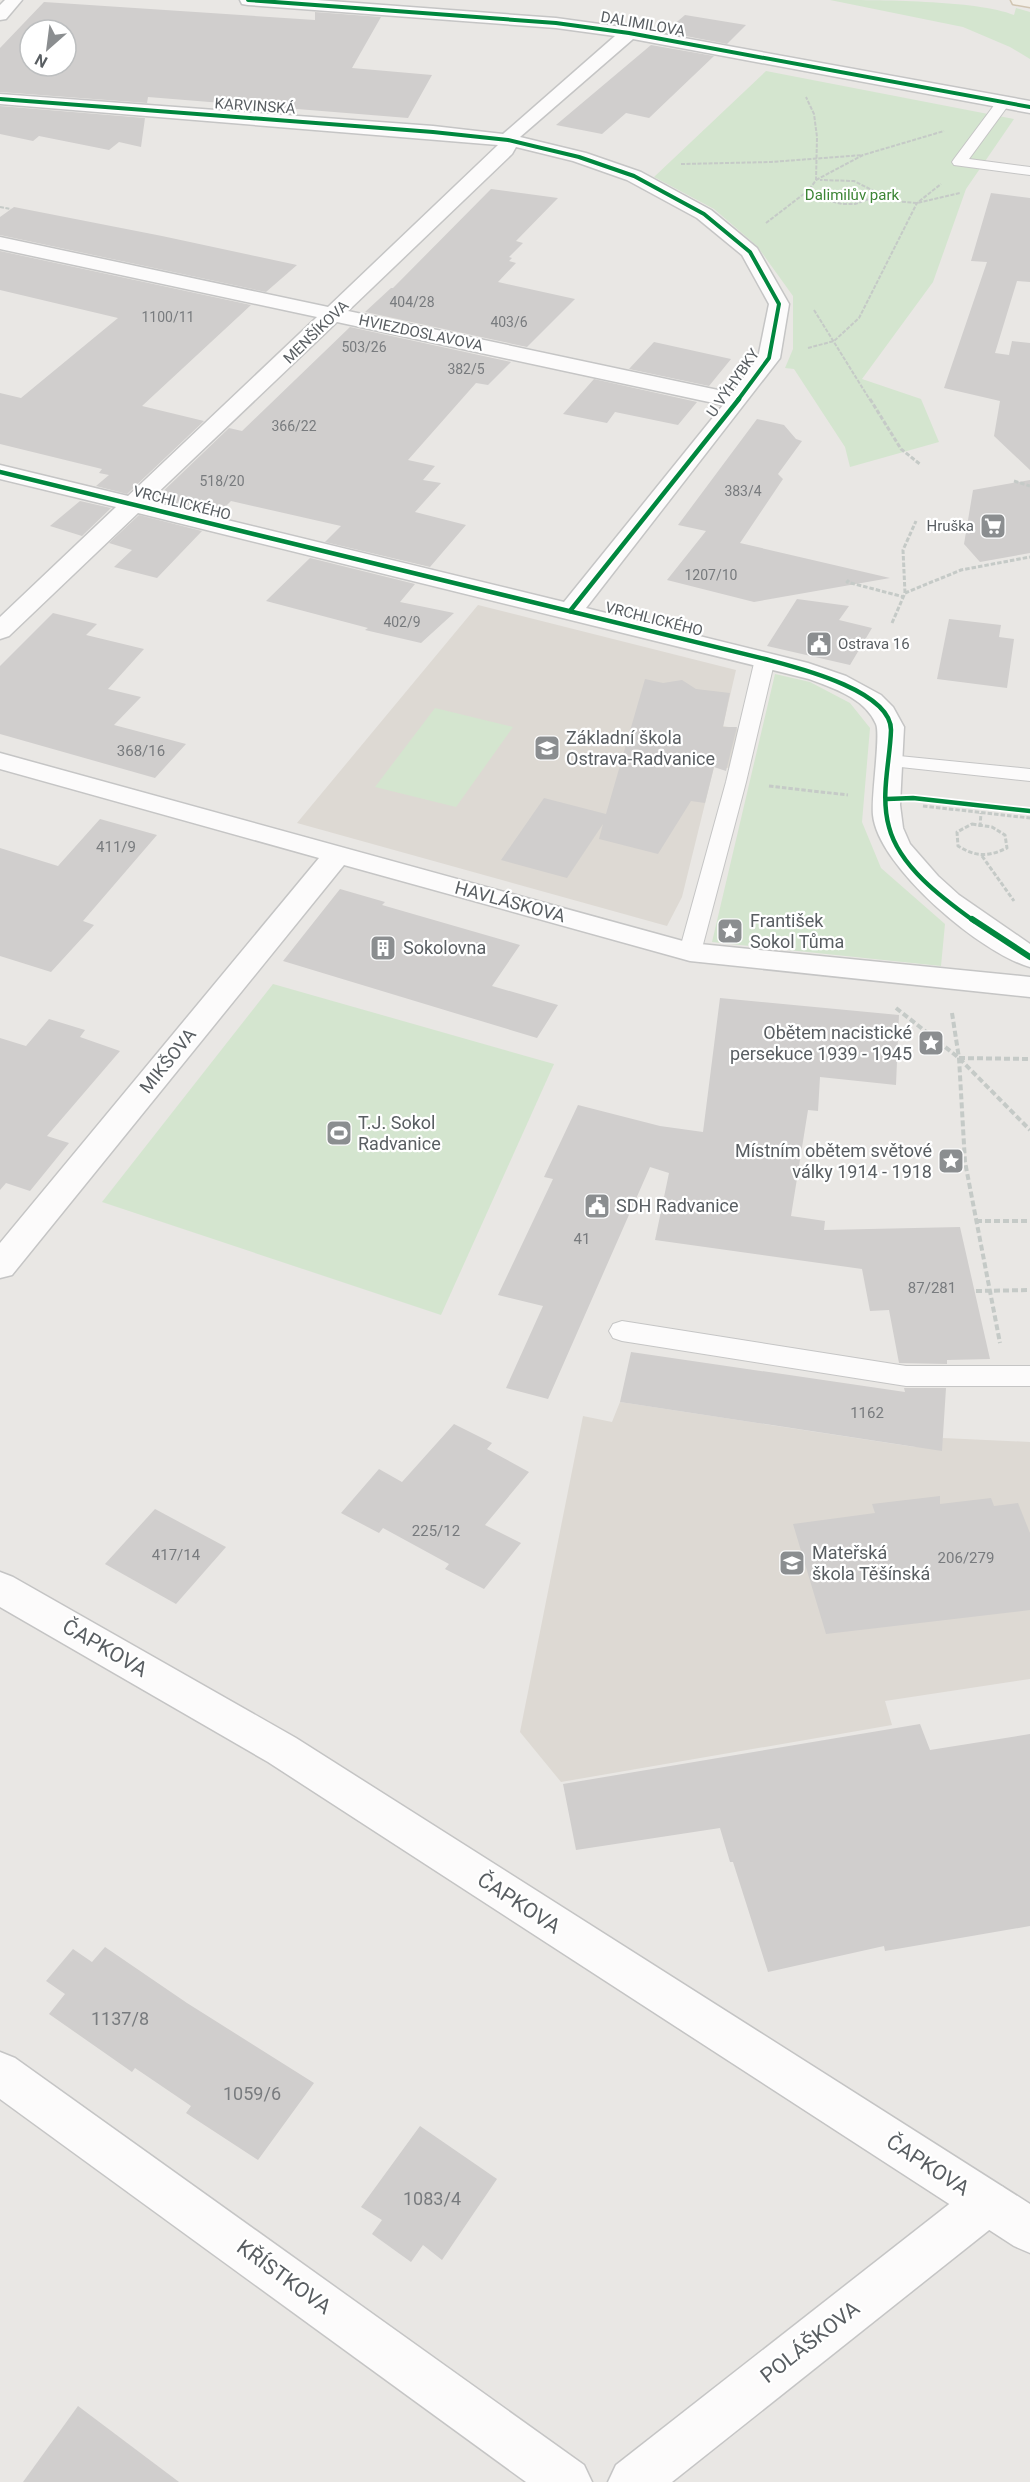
<svg xmlns="http://www.w3.org/2000/svg" width="1030" height="2482" font-family="Roboto,sans-serif">
  <rect width="100%" height="100%" fill="#e9e7e4"/>
  <g fill="#ddd9d3">
    <polygon points="478,605 736,670 723,726 740,729 730,768 714,767 682,897 667,926 297,823"/>
    <polygon points="620,1402 915,1447 942,1440 943,1438 1030,1442 1030,1679 885,1701 892,1725 561,1782 520,1732 583,1416 612,1422"/>
  </g>
  <g fill="#d4e5cf">
    <path d="M830 0C876 0 977 0 1014 15L1016 8 1030 12V59L1010 47 963 27Z"/>
    <polygon points="766,71 1014,119 966,189 933,282 862,379 921,399 939,442 850,467 845,447 794,369 785,368 793,349 793,296 757,246 714,209 654,177"/>
    <polygon points="775,674 810,682 850,703 870,728 862,822 881,868 945,924 941,966 712,942"/>
    <polygon points="435,708 513,727 456,807 375,787"/>
    <polygon points="273,984 554,1064 441,1315 102,1202"/>
  </g>
  <g fill="#d0cecd" fill-rule="evenodd">
    <path d="M44 2 315 20V12L381 17 352 68 432 75 408 118 148 97 147 103 0 92V48ZM30 30H66V66H30Z"/>
    <polygon points="685,15 746,25 727,44 665,32"/>
    <polygon points="651,45 714,56 649,118 626,113 602,134 556,125"/>
    <polygon points="0,106 145,118 141,147 119,142 109,150 39,136 33,141 0,134"/>
    <polygon points="491,189 558,198 516,241 523,243 509,257 512,258 509,261 516,263 498,282 575,299 527,347 365,312 391,288 393,288"/>
    <polygon points="991,193 1030,198 1030,282 1017,281 995,353 1009,355 1012,341 1030,343 1030,470 994,436 1000,401 944,388 987,262 971,261"/>
    <polygon points="14,207 162,236 297,265 266,292 0,235 0,217"/>
    <polygon points="0,251 251,305 142,406 204,421 127,494 96,486 109,475 99,473 102,469 0,444 0,393 21,398 118,318 0,290"/>
    <polygon points="350,327 511,362 488,385 476,383 408,460 435,466 423,480 441,483 415,512 466,525 430,567 325,542 341,526 231,501 217,515 154,500 229,428 242,431"/>
    <polygon points="654,342 731,359 709,386 629,369"/>
    <polygon points="594,379 697,402 678,425 615,412 607,423 563,414"/>
    <polygon points="757,419 784,425 796,439 802,441 778,474 783,479 740,543 890,578 754,602 667,580 706,531 678,525"/>
    <polygon points="1030,480 1030,553 980,562 964,544 973,490"/>
    <polygon points="80,501 111,508 82,536 50,526"/>
    <polygon points="139,515 202,531 157,578 114,567 132,550 109,543"/>
    <polygon points="310,558 415,584 400,602 454,613 421,643 365,630 368,628 266,601"/>
    <polygon points="797,599 849,606 839,620 872,628 850,665 767,646"/>
    <polygon points="53,613 97,624 86,635 144,649 108,689 141,697 114,725 186,744 155,778 0,734 0,666"/>
    <polygon points="949,619 1001,625 999,637 1014,639 1007,688 937,679"/>
    <polygon points="645,679 663,683 682,680 696,689 730,693 723,727 737,727 726,771 714,767 705,803 691,801 658,854 599,839 603,824 567,878 501,860 544,798 606,814"/>
    <polygon points="100,819 157,835 83,921 94,925 51,972 0,956 0,848 58,866"/>
    <polygon points="340,889 385,902 382,905 520,945 492,986 558,1005 537,1038 283,961"/>
    <polygon points="720,998 899,1015 896,1085 820,1077 818,1111 808,1110 791,1216 825,1221 824,1230 960,1227 990,1359 947,1360 947,1364 899,1363 889,1310 870,1311 862,1269 655,1240 669,1173 650,1167 548,1399 506,1388 543,1306 498,1295 553,1179 544,1177 578,1105 660,1126 703,1132"/>
    <polygon points="49,1019 85,1030 80,1037 120,1051 47,1136 69,1143 30,1191 6,1183 0,1190 0,1038 26,1046"/>
    <polygon points="631,1352 905,1392 904,1388 946,1388 942,1451 620,1402"/>
    <polygon points="454,1424 492,1443 487,1449 529,1472 485,1525 521,1543 484,1589 445,1569 449,1564 383,1528 379,1533 341,1513 379,1469 402,1482"/>
    <polygon points="940,1496 940,1504 991,1498 994,1506 1018,1503 1030,1533 1030,1610 826,1634 793,1524 875,1513 872,1504"/>
    <polygon points="155,1509 226,1547 176,1604 105,1564"/>
    <polygon points="920,1724 930,1750 1030,1734 1030,1926 885,1951 884,1946 768,1972 733,1862 730,1862 720,1828 576,1850 563,1784"/>
    <polygon points="105,1947 187,2003 314,2083 258,2160 186,2113 191,2106 135,2068 132,2072 49,2014 65,1994 46,1981 73,1949 92,1962"/>
    <polygon points="420,2126 497,2179 442,2260 423,2245 411,2262 372,2234 382,2220 361,2207"/>
    <polygon points="78,2406 179,2482 23,2482"/>
  </g>
  <g fill="none" stroke-linecap="round" stroke-linejoin="round">
    <g stroke="#c5c5c5" stroke-width="2">
      <g id="lane">
        <polygon points="1003,99 1010,103 969,159 1030,167 1030,175 954,165 952,162 954,159 998,100"/>
        <polygon points="765,653 772,655 775,659 746,782 701,952 698,957 690,959 682,957 679,952 726,782 755,659 758,655"/>
        <polygon points="889,755 1030,769 1030,781 882,765 879,761 882,757"/>
        <polygon points="622,1321 906,1366 1030,1366 1030,1386 906,1386 622,1341 613,1338 609,1331 613,1324"/>
      </g>
    </g>
    <g stroke="#c5c5c5" stroke-width="3">
      <g id="street">
        <polygon points="5,0 22,0 6,19 0,20 0,5"/>
        <path d="M240 0H317L556 18 629 28 1030 101V113L633 39 520 137 586 153 641 172 711 210 757 248 789 304 780 358 586 608 808 663 846 676 881 695 893 707 904 727 900 805 903 828 910 844 938 876 959 895 1030 944V967C982 954 878 867 873 815 871 796 881 734 876 724 865 698 833 688 809 679L138 513 9 636 0 639V617L116 507 0 479V465L128 496 317 317 0 249V237L328 307 498 145 0 104V94L433 126 503 134 615 36 556 28 248 5 242 4ZM516 147 573 161 627 180 697 218 742 255 769 304 758 358 732 393 348 311 512 154ZM337 322 723 405 564 602 149 501Z"/>
        <polygon points="0,753 690,943 1030,977 1030,997 690,961 344,865 12,1275 0,1278 0,1243 319,858 0,769"/>
        <polygon points="0,2052 15,2058 584,2465 592,2482 526,2482 0,2099"/>
        <polygon points="987,2180 1003,2187 1010,2203 1003,2219 672,2482 608,2482 616,2465 971,2187"/>
      </g>
    </g>
    <g stroke="#c4c4c4" stroke-width="3">
      <polygon id="secondary" points="0,1572 13,1577 296,1738 1030,2204 1030,2253 1014,2246 268,1762 0,1607"/>
    </g>
    <g stroke="#d1c4b1" stroke-width="3">
      <polygon id="primary" points="1011,0 1030,0 1030,7 1013,4"/>
    </g>
    <g stroke="#c5cac7" stroke-width="2" stroke-dasharray="4 1.5" stroke-linecap="butt">
      <polyline points="681,164 771,162 863,155"/>
      <polyline points="816,180 863,155 944,131"/>
      <polyline points="809,190 814,197 842,204 855,204 869,199 872,190 854,181 820,180"/>
      <polyline points="869,199 917,203 960,193"/>
      <polyline points="0,207 11,209"/>
      <polyline points="766,223 809,190 816,180 817,137 814,114 806,97"/>
      <polyline points="814,310 870,400"/>
      <polyline points="808,348 834,341 859,318 917,203 941,184"/>
    </g>
    <g stroke="#c5cac7" stroke-width="3" stroke-dasharray="4.5 2" stroke-linecap="butt">
      <polyline points="870,399 901,449 921,465"/>
      <polyline points="1014,481 1030,486"/>
      <polyline points="849,580 847,582 904,597"/>
      <polyline points="905,593 903,550 916,521"/>
      <polyline points="892,623 905,593 961,570 1030,557"/>
      <polyline points="769,786 848,795"/>
      <polyline points="923,806 1030,818"/>
      <path d="M972 824 992 827 1005 835 1007 848C988 857 976 857 958 846L957 832Z"/>
      <polyline points="980,827 981,813"/>
      <polyline points="982,856 1014,901"/>
    </g>
    <g stroke="#c5cac7" stroke-width="4" stroke-dasharray="6 3" stroke-linecap="butt">
      <polyline points="896,1008 959,1058 1030,1130"/>
      <polyline points="952,1013 959,1058 965,1162 1000,1343"/>
      <polyline points="959,1058 1030,1059"/>
      <polyline points="976,1221 1030,1221"/>
      <polyline points="976,1291 1030,1290"/>
    </g>
    <use href="#lane" fill="#fcfbfb" fill-rule="evenodd"/>
    <use href="#street" fill="#fcfbfb" fill-rule="evenodd"/>
    <use href="#secondary" fill="#fcfbfb" fill-rule="evenodd"/>
    <use href="#primary" fill="#f2eee7" fill-rule="evenodd"/>
    <g stroke="#fff" stroke-width="6">
      <g id="cycleway-far2">
        <polyline points="248,0 556,23 629,33 1030,107"/>
        <polyline points="0,99 433,132 508,140 579,157 634,176 704,214 750,252 779,304 769,358 738,400"/>
      </g>
    </g>
    <g stroke="#fff" stroke-width="8">
      <g id="cycleway-far1">
        <path d="M0 472 765 659C795 667 891 690 891 730 890 762 880 795 889 827 899 866 942 898 974 921"/>
        <polyline points="570,611 739,399"/>
        <polyline points="887,799 913,798 1030,811"/>
      </g>
    </g>
    <g stroke="#fff" stroke-width="10">
      <polyline id="cycleway" points="972,919 1030,957"/>
    </g>
    <use href="#cycleway-far2" stroke="#00873e" stroke-width="4"/>
    <use href="#cycleway-far1" stroke="#00873e" stroke-width="4.5"/>
    <use href="#cycleway" stroke="#00873e" stroke-width="6"/>
  </g>
  <defs>
    <g id="supermarket-square" transform="scale(1.35)"><rect x="-9" y="-9" width="18" height="18" rx="4" fill="#8b8e90" stroke="#fff"/><path d="M-6-5.5h2.5l.6 2H6L4.5 2H-2.5L-4.4-4H-6ZM-1.5 3.2a1.3 1.3 0 1 0 .1 0ZM3 3.2a1.3 1.3 0 1 0 .1 0Z" fill="#fff"/></g>
    <g id="civic-square" transform="scale(1.35)"><rect x="-9" y="-9" width="18" height="18" rx="4" fill="#8b8e90" stroke="#fff"/><path d="M-.6-6.5H3V-4.5H.6V-3L4-1V1h2V6H-6V1h2V-1L-.6-3ZM-1.2 2.5V6h2.4V2.5Z" fill="#fff"/></g>
    <g id="school-square" transform="scale(1.35)"><rect x="-9" y="-9" width="18" height="18" rx="4" fill="#8b8e90" stroke="#fff"/><path d="M0-5L7-2L0 1L-7-2ZM-4 1L0 2.5L4 1V4Q0 6-4 4Z" fill="#fff"/></g>
    <g id="sight-square" transform="scale(1.35)"><rect x="-9" y="-9" width="18" height="18" rx="4" fill="#8b8e90" stroke="#fff"/><path d="M0-6L1.8-2.2L6-1.7L2.9 1.2L3.7 5.4L0 3.3L-3.7 5.4L-2.9 1.2L-6-1.7L-1.8-2.2Z" fill="#fff"/></g>
    <g id="building-square" transform="scale(1.35)"><rect x="-9" y="-9" width="18" height="18" rx="4" fill="#8b8e90" stroke="#fff"/><path d="M-4-6H4V6H1V3H-1V6H-4ZM-2.5-4.3h1.7v1.8h-1.7ZM.8-4.3h1.7v1.8H.8ZM-2.5-1h1.7V.8h-1.7ZM.8-1h1.7V.8H.8Z" fill="#fff"/></g>
    <g id="stadium-square" transform="scale(1.35)"><rect x="-9" y="-9" width="18" height="18" rx="4" fill="#8b8e90" stroke="#fff"/><path d="M0-5a6.5 5 0 1 0 0 10a6.5 5 0 1 0 0-10ZM-3.5-1.8h7v3.6h-7Z" fill="#fff"/></g>
  </defs>
  <g fill-rule="evenodd">
    <use href="#supermarket-square" x="993" y="526"/>
    <use href="#civic-square" x="819" y="644"/>
    <use href="#school-square" x="547" y="748"/>
    <use href="#sight-square" x="730" y="931"/>
    <use href="#building-square" x="383" y="948"/>
    <use href="#sight-square" x="931" y="1043"/>
    <use href="#stadium-square" x="339" y="1133"/>
    <use href="#sight-square" x="951" y="1161"/>
    <use href="#civic-square" x="597" y="1206"/>
    <use href="#school-square" x="792" y="1563"/>
  </g>
  <g text-anchor="middle" stroke-width="4.5" stroke-linejoin="round" paint-order="stroke">
    <g font-size="14" fill="#787b7e">
      <text x="412" y="307">404/28</text>
      <text x="168" y="322">1100/11</text>
      <text x="509" y="327">403/6</text>
      <text x="364" y="352">503/26</text>
      <text x="466" y="374">382/5</text>
      <text x="294" y="431">366/22</text>
      <text x="222" y="486">518/20</text>
      <text x="743" y="496">383/4</text>
      <text x="711" y="580">1207/10</text>
      <text x="402" y="627">402/9</text>
    </g>
    <g font-size="15" fill="#595e62" stroke="#fff">
      <text transform="translate(643 24) rotate(10)" y="5">DALIMILOVA</text>
      <text transform="translate(255 106) rotate(4)" y="5">KARVINSKÁ</text>
      <text transform="translate(316 332) rotate(-44)" y="5">MENŠÍKOVA</text>
      <text transform="translate(421 333) rotate(12)" y="5">HVIEZDOSLAVOVA</text>
      <text transform="translate(733 383) rotate(-55)" y="5">U VÝHYBKY</text>
      <text transform="translate(182 503) rotate(14)" y="5">VRCHLICKÉHO</text>
      <text transform="translate(654 619) rotate(14)" y="5">VRCHLICKÉHO</text>
    </g>
    <g font-size="15" fill="#3c8535" stroke="#fff">
      <text x="852" y="200">Dalimilův park</text>
    </g>
    <g font-size="15" fill="#595e62" stroke="#fff" text-anchor="end">
      <text x="974" y="531">Hruška</text>
      <text x="838" y="649" text-anchor="start">Ostrava 16</text>
    </g>
    <g font-size="15" fill="#787b7e">
      <text x="141" y="756">368/16</text>
      <text x="116" y="852">411/9</text>
      <text x="582" y="1244">41</text>
      <text x="932" y="1293">87/281</text>
      <text x="867" y="1418">1162</text>
      <text x="436" y="1536">225/12</text>
      <text x="176" y="1560">417/14</text>
      <text x="966" y="1563">206/279</text>
    </g>
    <g font-size="18" fill="#595e62" stroke="#fff" text-anchor="start">
      <text x="566" y="744">Základní škola<tspan x="566" dy="21">Ostrava-Radvanice</tspan></text>
      <text x="750" y="927">František<tspan x="750" dy="21">Sokol Tůma</tspan></text>
      <text x="403" y="954">Sokolovna</text>
      <text x="912" y="1039" text-anchor="end">Obětem nacistické<tspan x="912" dy="21">persekuce 1939 - 1945</tspan></text>
      <text x="358" y="1129">T.J. Sokol<tspan x="358" dy="21">Radvanice</tspan></text>
      <text x="932" y="1157" text-anchor="end">Místním obětem světové<tspan x="932" dy="21">války 1914 - 1918</tspan></text>
      <text x="616" y="1212">SDH Radvanice</text>
      <text x="812" y="1559">Mateřská<tspan x="812" dy="21">škola Těšínská</tspan></text>
    </g>
    <g font-size="18" fill="#595e62" stroke="#fff">
      <text transform="translate(510 902) rotate(15)" y="6">HAVLÁSKOVA</text>
      <text transform="translate(168 1061) rotate(-51)" y="6">MIKŠOVA</text>
    </g>
    <g font-size="18" fill="#787b7e">
      <text x="120" y="2025">1137/8</text>
      <text x="252" y="2100">1059/6</text>
      <text x="432" y="2205">1083/4</text>
    </g>
    <g font-size="21" fill="#595e62" stroke="#fff">
      <text transform="translate(105 1648) rotate(30)" y="7">ČAPKOVA</text>
      <text transform="translate(519 1903) rotate(33)" y="7">ČAPKOVA</text>
      <text transform="translate(928 2165) rotate(33)" y="7">ČAPKOVA</text>
      <text transform="translate(284 2277) rotate(36)" y="7">KŘÍSTKOVA</text>
      <text transform="translate(810 2342) rotate(-38)" y="7">POLÁŠKOVA</text>
    </g>
  </g>
  <g transform="translate(48 48) rotate(208)"><circle r="28" fill="#ffffff" stroke="#bdbfc0" stroke-width="1.5"/>
  <path d="M0-4.5L10 22L0 15L-10 22Z" fill="#8b8e90"/>
  <text y="-9" font-size="16" font-weight="bold" text-anchor="middle" fill="#595e62">N</text>
  </g>
</svg>
